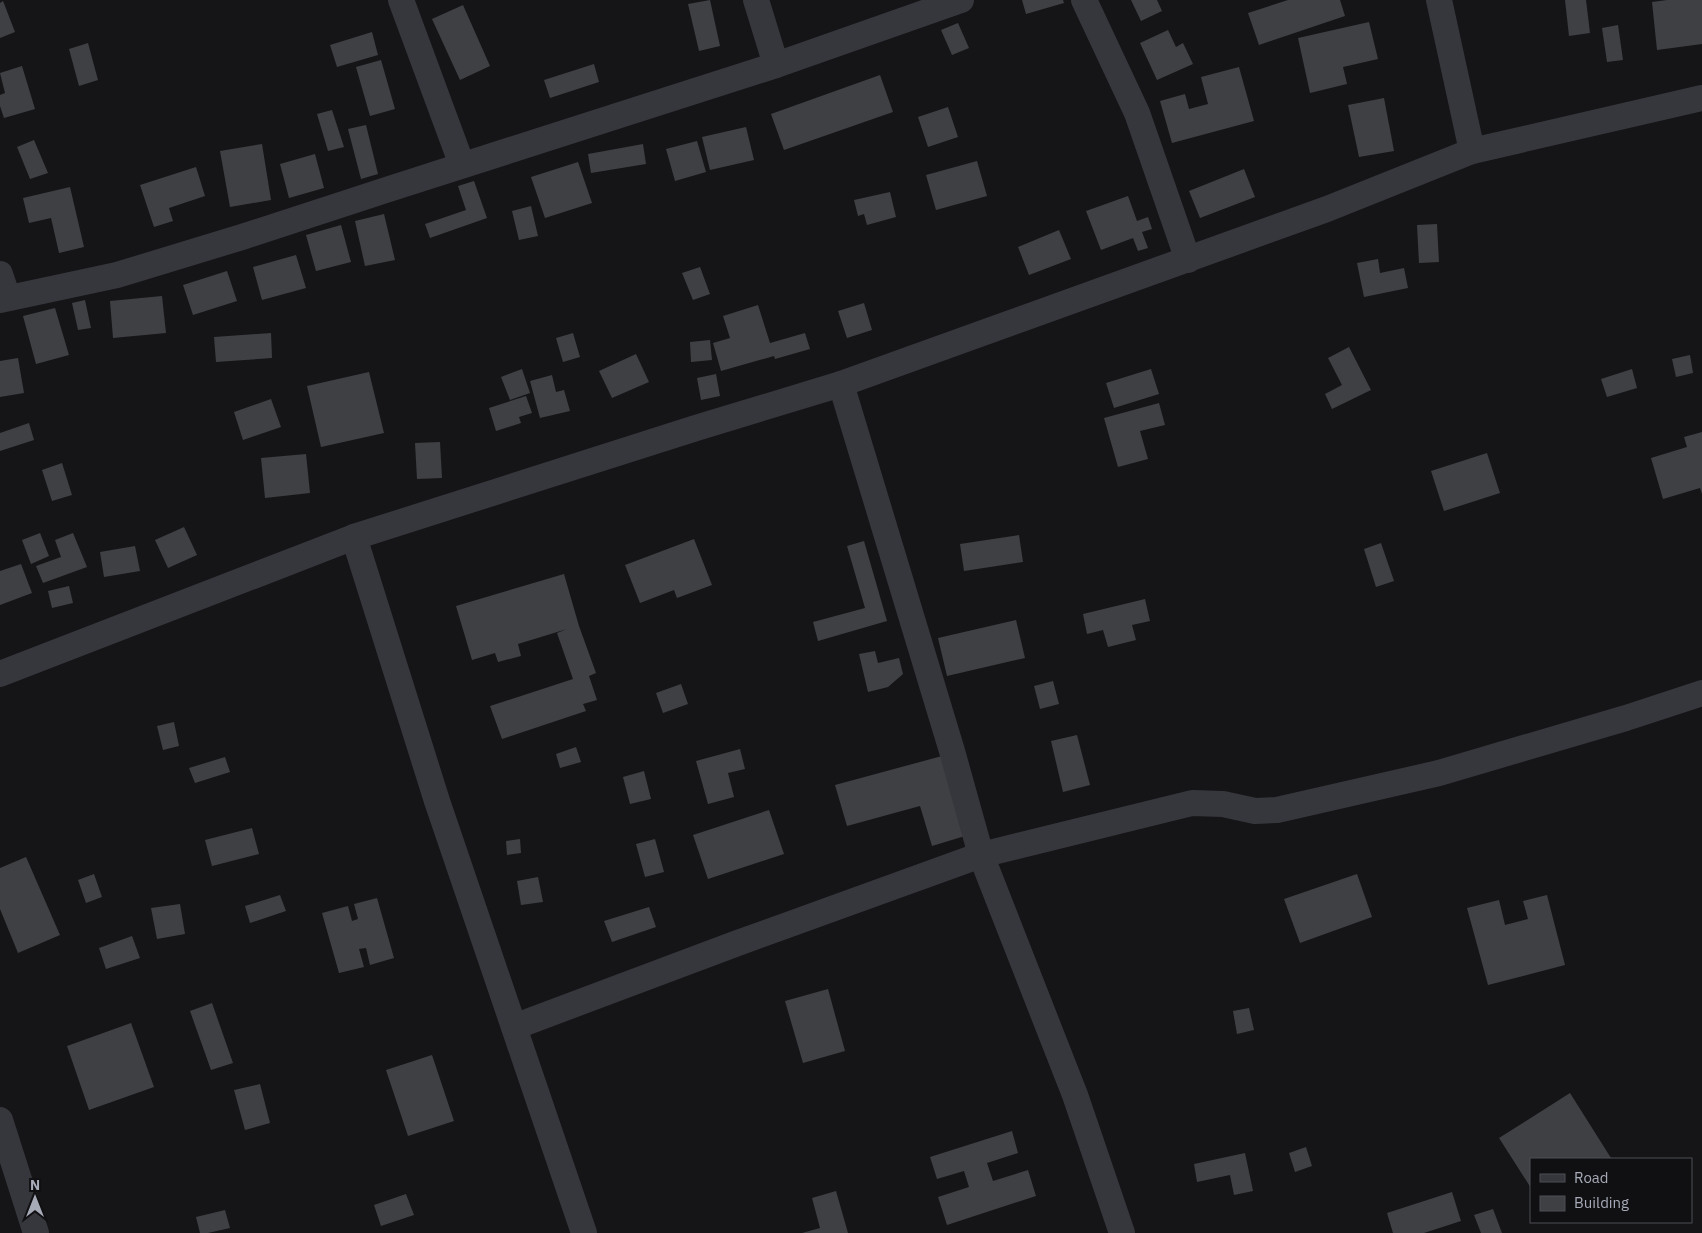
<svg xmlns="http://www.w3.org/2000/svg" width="1702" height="1233" font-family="'IBM Plex Sans',sans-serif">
  <rect width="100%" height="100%" fill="#151517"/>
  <g fill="#3f4044">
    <polygon points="710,0 720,46 699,51 688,4"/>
    <polygon points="1022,0 1063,0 1064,3 1026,14"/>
    <polygon points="1131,0 1157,0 1162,11 1141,21"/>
    <polygon points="1288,0 1340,0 1345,16 1259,45 1248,13"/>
    <polygon points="1565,0 1586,0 1590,33 1569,36"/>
    <polygon points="1667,0 1702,0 1702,44 1657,50 1652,2"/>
    <polygon points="3,1 15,32 0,38 0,3"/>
    <polygon points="463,5 490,66 460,80 432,19"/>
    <polygon points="1369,22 1378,59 1343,67 1347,84 1310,93 1298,38"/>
    <polygon points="958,23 969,48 952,55 941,30"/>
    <polygon points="1618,25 1623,60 1607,62 1602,28"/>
    <polygon points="1168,30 1176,47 1183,43 1193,64 1157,80 1140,43"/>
    <polygon points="372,32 378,55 337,67 330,45"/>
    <polygon points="88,43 98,80 79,86 69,49"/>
    <polygon points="381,60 395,109 370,116 356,67"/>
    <polygon points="594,64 599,82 550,98 544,80"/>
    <polygon points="22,66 35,109 4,118 0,106 0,95 5,93 0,73"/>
    <polygon points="1239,67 1254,121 1172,143 1160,101 1185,94 1189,109 1208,104 1201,77"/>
    <polygon points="880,75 893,112 784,150 771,114"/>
    <polygon points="1384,98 1394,151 1359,157 1348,105"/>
    <polygon points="948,107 958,137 928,147 918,117"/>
    <polygon points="332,110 344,147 328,151 317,114"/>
    <polygon points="366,125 378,174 361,179 348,129"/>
    <polygon points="746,127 754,160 710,170 702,137"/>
    <polygon points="34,140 48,173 30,179 17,147"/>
    <polygon points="697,141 706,172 675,181 666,149"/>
    <polygon points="262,144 271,200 230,207 220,151"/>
    <polygon points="643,144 646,164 591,173 588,154"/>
    <polygon points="315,154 324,188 289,198 280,164"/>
    <polygon points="977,161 987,196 936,210 926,175"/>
    <polygon points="578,162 592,203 545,218 531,177"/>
    <polygon points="196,167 205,196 169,208 173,221 154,227 140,185"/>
    <polygon points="1244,169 1255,197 1200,218 1189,191"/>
    <polygon points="474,181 487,218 430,238 425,224 466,210 458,186"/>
    <polygon points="70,187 84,247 59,253 51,218 29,223 23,198"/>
    <polygon points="890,192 896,217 867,225 864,214 858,216 854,200"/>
    <polygon points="1128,196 1137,221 1148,217 1152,229 1142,232 1148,248 1138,251 1133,238 1101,250 1086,211"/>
    <polygon points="531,206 538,236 519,240 512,211"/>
    <polygon points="384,214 395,260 365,266 355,221"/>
    <polygon points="1437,224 1439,262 1419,263 1417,225"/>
    <polygon points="341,225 351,262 316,271 306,235"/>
    <polygon points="1059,230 1071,259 1029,275 1018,247"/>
    <polygon points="296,255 306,288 262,300 253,267"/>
    <polygon points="1378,259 1380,273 1404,268 1408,288 1364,297 1357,263"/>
    <polygon points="700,267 710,294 693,300 682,273"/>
    <polygon points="227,271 237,301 193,315 183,285"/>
    <polygon points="162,296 166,333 113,338 110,301"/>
    <polygon points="85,300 91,328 78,330 72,303"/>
    <polygon points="864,303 872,330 847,338 838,311"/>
    <polygon points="758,305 770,343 805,333 810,349 775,359 774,356 721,371 713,343 730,338 723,316"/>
    <polygon points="55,308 69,355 36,364 23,316"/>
    <polygon points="271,333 272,358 216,362 214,337"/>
    <polygon points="573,333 580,357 563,362 556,338"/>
    <polygon points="710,340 712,360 691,362 690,342"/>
    <polygon points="1349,347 1371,390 1332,409 1325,394 1342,385 1328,358"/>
    <polygon points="636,354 649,382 612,398 599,371"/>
    <polygon points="1690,355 1693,373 1676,377 1672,359"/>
    <polygon points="18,358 24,393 0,397 0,361"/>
    <polygon points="522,369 530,393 510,400 501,377"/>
    <polygon points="1151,369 1159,394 1114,408 1106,383"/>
    <polygon points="1632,369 1637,388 1607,397 1601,379"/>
    <polygon points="369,372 384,433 321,447 307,386"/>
    <polygon points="716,374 720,396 701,400 697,378"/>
    <polygon points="552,375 556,392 564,390 570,411 540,418 530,381"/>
    <polygon points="526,396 532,413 519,417 521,423 496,431 489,408"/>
    <polygon points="271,399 281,427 243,440 234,412"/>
    <polygon points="1159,403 1165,425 1140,431 1148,459 1118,467 1104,418"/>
    <polygon points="29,423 34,440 0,451 0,433"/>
    <polygon points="1702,432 1702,494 1700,488 1663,499 1651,458 1687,447 1684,437"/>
    <polygon points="440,442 442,478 417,479 415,443"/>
    <polygon points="1487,453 1500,493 1444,511 1431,471"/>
    <polygon points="306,454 310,493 265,498 261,458"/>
    <polygon points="62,463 72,495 52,501 42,470"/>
    <polygon points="184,527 197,555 168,568 155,540"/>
    <polygon points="40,533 49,556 31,564 22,540"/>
    <polygon points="73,533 87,567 43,583 36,566 61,557 55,540"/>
    <polygon points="1019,535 1023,562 964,571 960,544"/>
    <polygon points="694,539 712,585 677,598 674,590 640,603 625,565"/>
    <polygon points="864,541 887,621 818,641 813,622 865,608 847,546"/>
    <polygon points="1381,543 1394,581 1376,587 1364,549"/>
    <polygon points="135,546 140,571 104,577 100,552"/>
    <polygon points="21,564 32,593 0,605 0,571"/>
    <polygon points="564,574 579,626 596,673 589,676 597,700 583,704 586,711 502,739 490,706 573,679 557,633 567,629 518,644 521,656 498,662 495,653 472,660 456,606"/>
    <polygon points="69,586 73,603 52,608 48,591"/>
    <polygon points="1145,599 1150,621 1132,625 1136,640 1108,647 1103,630 1087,634 1083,614"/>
    <polygon points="1016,620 1025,658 947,676 938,638"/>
    <polygon points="875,651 878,663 899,658 903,674 888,687 868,692 859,654"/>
    <polygon points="1053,681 1059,704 1040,709 1034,686"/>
    <polygon points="681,684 688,704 663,713 656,693"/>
    <polygon points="174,722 179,746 163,750 157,726"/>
    <polygon points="1077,735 1090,785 1063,792 1051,741"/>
    <polygon points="576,747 581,762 560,768 556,754"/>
    <polygon points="740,749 745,769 728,773 734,797 708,804 696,761"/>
    <polygon points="942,756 965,836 932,846 920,806 847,826 835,785"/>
    <polygon points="225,757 230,772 195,783 189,768"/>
    <polygon points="644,771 651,799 630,804 623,777"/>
    <polygon points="769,810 784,854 708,879 693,835"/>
    <polygon points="252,828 259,854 212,866 205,840"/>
    <polygon points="520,839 521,853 507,855 506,841"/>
    <polygon points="655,839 664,872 645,877 636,844"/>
    <polygon points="26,857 60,935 18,953 0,909 0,868"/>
    <polygon points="94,874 102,897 86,903 78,880"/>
    <polygon points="1357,874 1372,917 1300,943 1284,899"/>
    <polygon points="538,877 543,902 521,905 517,881"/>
    <polygon points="280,895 286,911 250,923 245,906"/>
    <polygon points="1547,895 1565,965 1488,985 1467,908 1499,900 1505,925 1528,919 1523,901"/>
    <polygon points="377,898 394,958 370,965 366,948 359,949 364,967 339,973 322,913 348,906 352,921 358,919 354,904"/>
    <polygon points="180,904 185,934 157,939 151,908"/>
    <polygon points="649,907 656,927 612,942 604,921"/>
    <polygon points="132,936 140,958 106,969 99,948"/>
    <polygon points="828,989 845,1051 803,1063 785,1001"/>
    <polygon points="212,1003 233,1063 211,1070 190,1011"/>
    <polygon points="1249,1008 1254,1030 1237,1034 1233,1011"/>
    <polygon points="131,1023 154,1087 89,1110 67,1046"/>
    <polygon points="432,1055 454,1121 408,1136 386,1070"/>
    <polygon points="260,1084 270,1123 245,1130 234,1090"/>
    <polygon points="1570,1093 1611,1158 1531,1159 1531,1188 1499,1138"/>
    <polygon points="1012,1131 1018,1153 987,1163 993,1181 1028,1170 1036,1196 947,1225 938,1197 969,1187 964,1171 937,1179 930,1157"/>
    <polygon points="1306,1147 1312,1166 1295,1172 1289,1153"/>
    <polygon points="1245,1153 1253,1191 1234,1195 1230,1175 1197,1182 1194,1164"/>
    <polygon points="836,1191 848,1233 802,1233 820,1228 812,1198"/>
    <polygon points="1452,1192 1461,1221 1424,1233 1393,1233 1387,1213"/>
    <polygon points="406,1194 414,1215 381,1226 374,1205"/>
    <polygon points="1493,1209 1502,1233 1481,1233 1474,1215"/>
    <polygon points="225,1210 230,1228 208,1233 200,1233 196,1217"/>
  </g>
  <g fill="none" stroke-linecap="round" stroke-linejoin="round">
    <g stroke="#36373d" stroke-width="26">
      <polyline points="401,0 462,165"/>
      <polyline points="756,0 776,65"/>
      <polyline points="1084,0 1137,113 1188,260"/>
      <polyline points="1439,0 1472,151"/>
      <polyline points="0,274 8,298"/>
      <polyline points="0,300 117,275 242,237 386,190 776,65 961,0"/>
      <polyline points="841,384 952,751 981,855 1075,1095 1122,1233"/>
      <polyline points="354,537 437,801 584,1233"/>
      <polyline points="0,674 354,537 696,428 841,384 1327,209 1472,151 1702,98"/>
      <polyline points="514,1027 735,944 981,855 1192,803 1223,804 1255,811 1277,810 1439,773 1626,718 1702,693"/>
      <polyline points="0,1120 36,1233"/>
    </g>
  </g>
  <rect x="1530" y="1158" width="162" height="65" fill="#101012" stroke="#4c4e54"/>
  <rect x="1540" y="1174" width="25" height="8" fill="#36373d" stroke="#4c4e54"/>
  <text x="1574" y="1183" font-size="15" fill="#a7abb8">Road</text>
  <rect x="1540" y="1196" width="25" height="15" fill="#3f4044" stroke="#4c4e54"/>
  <text x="1574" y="1208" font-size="15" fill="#a7abb8">Building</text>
  <g transform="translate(35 1198)" stroke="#101012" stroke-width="4" paint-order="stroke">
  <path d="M0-4L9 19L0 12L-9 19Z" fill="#a7abb8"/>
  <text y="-8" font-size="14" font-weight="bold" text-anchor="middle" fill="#a7abb8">N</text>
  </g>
</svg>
